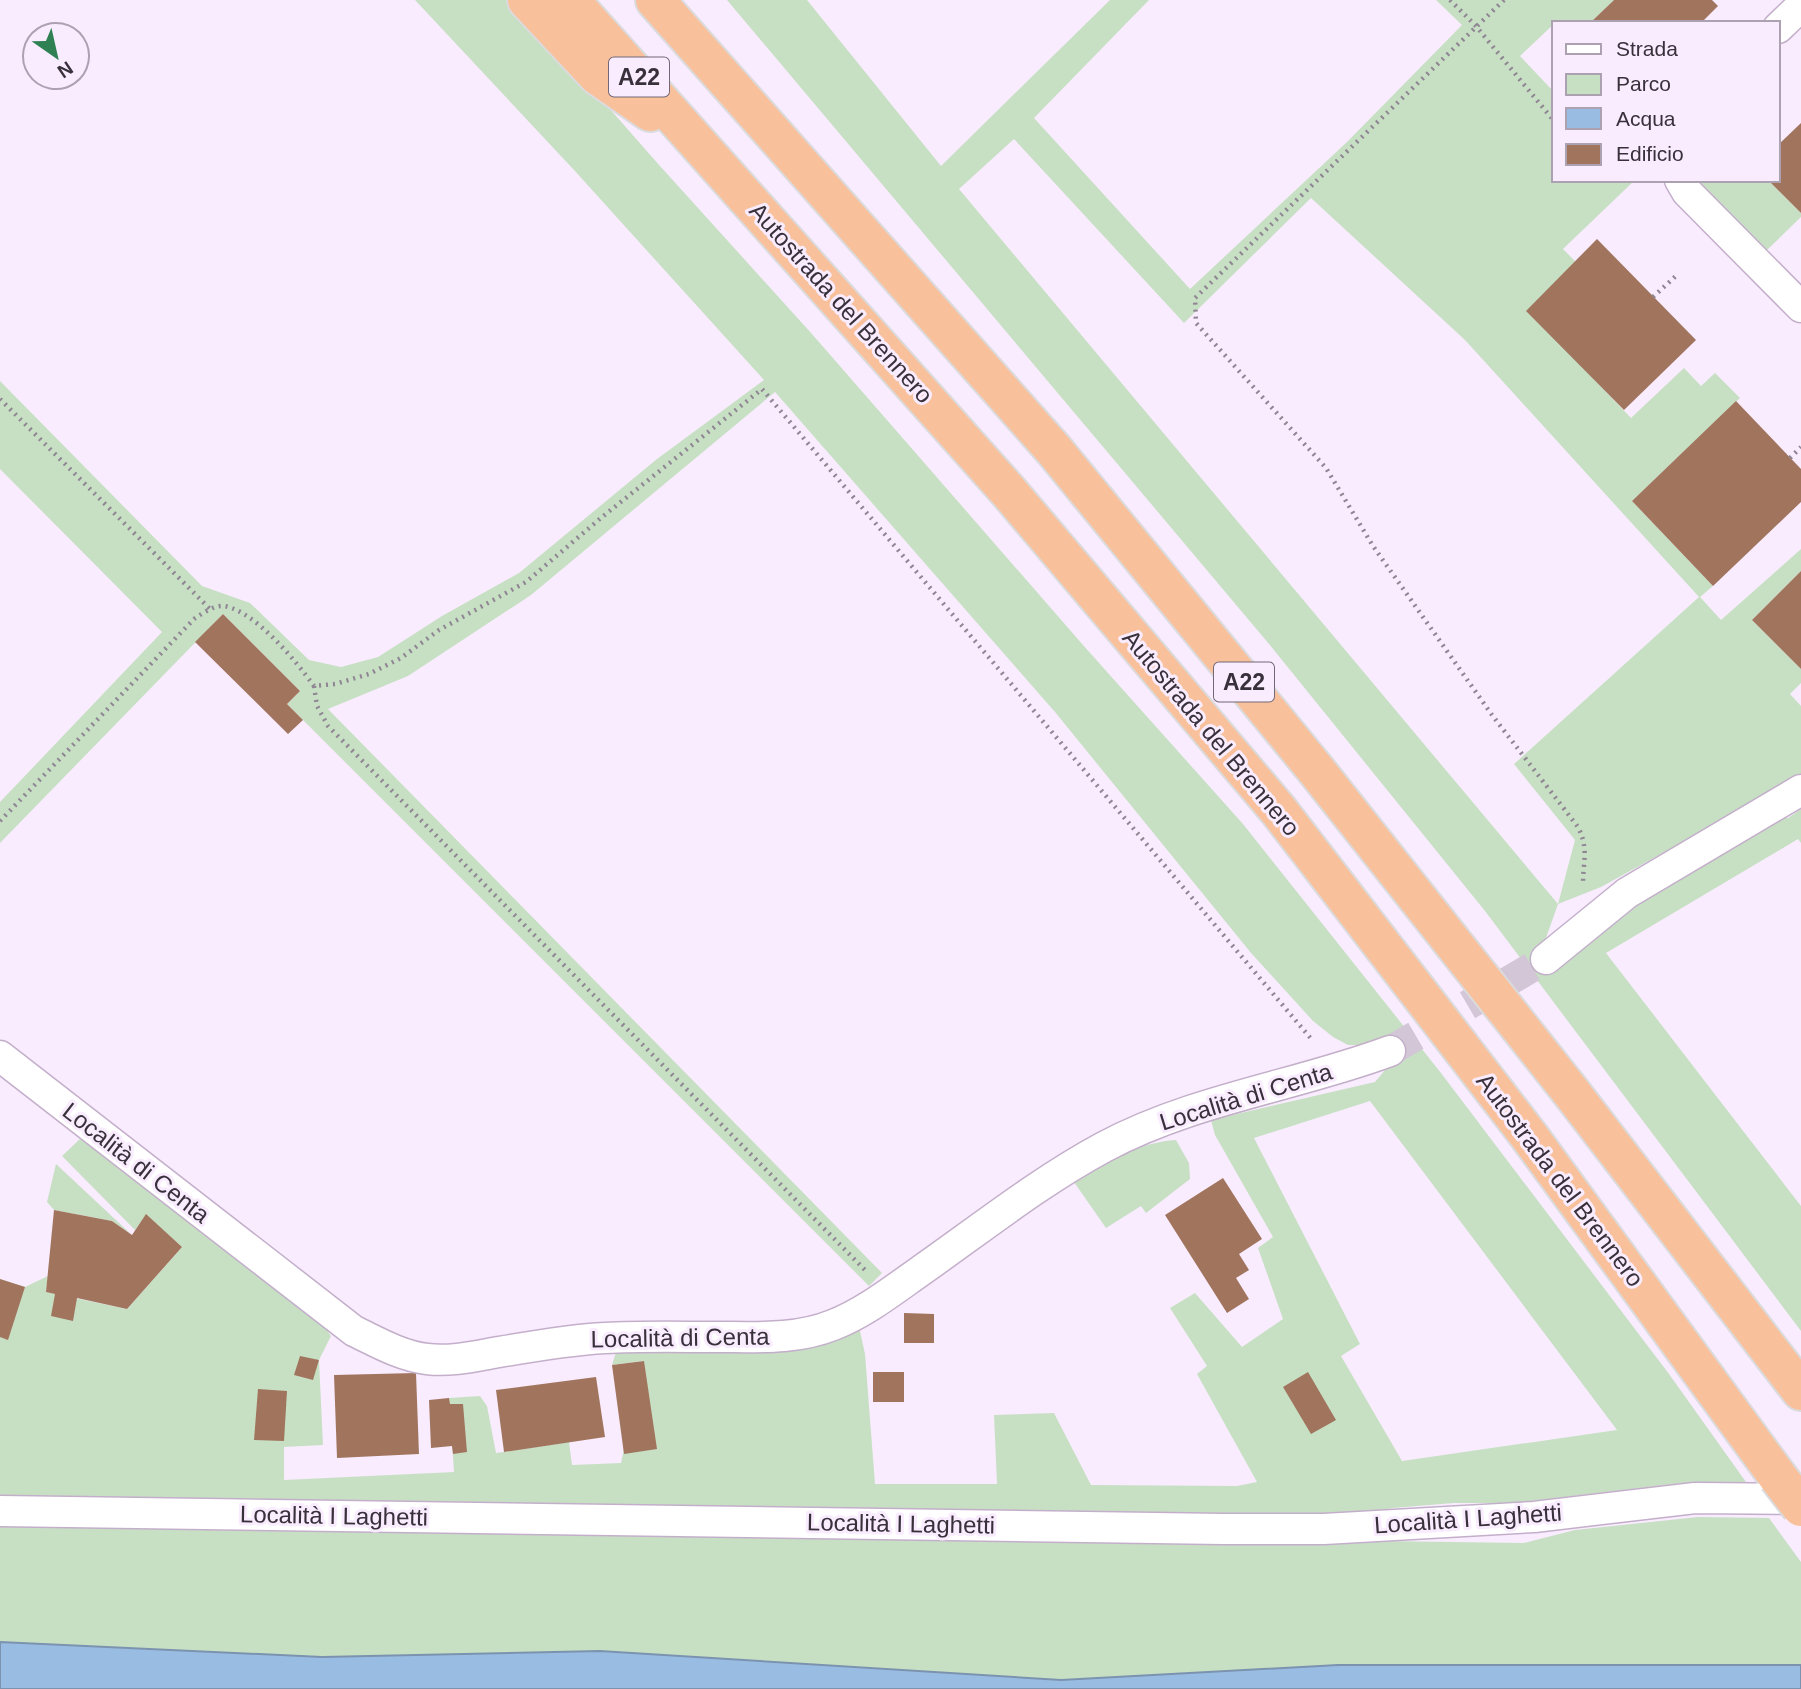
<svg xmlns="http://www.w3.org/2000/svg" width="1801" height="1689" font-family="Arial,sans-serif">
  <rect width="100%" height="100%" fill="#f9ecfe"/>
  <g fill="#c7e0c4" fill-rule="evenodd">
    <path d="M415 0H514L660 166 812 334 1083 645 1243 824 1441 1073 1669 1374 1746 1482 1683 1483 1514 1503H1454L1393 1508 1338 1518 0 1498V1279L25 1287 48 1276 46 1292 127 1309 182 1247 146 1215 135 1230 62 1156 81 1138 200 1224 322 1323 331 1336 319 1360 323 1445 284 1447V1480L454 1472 449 1398 480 1396 487 1406 496 1453 569 1442 572 1465 621 1463 643 1361 612 1365 617 1349 858 1322 865 1354 875 1484H997L994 1415 1054 1413 1091 1485 1237 1486 1257 1482 1197 1374 1207 1366 1170 1308 1195 1293 1242 1347 1283 1319 1258 1248 1273 1237 1215 1135 1211 1120 1375 1082 1395 1058 1366 1045H1348L1333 1037 1313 1021 1251 953 1055 712 775 392 531 595 408 676 328 709 882 1273 869 1286 287 704 300 691 223 614 0 843V802L162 632 0 469V381L202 586 250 603 309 660 341 667 378 657 442 616 519 573 657 459 764 380 574 170ZM1370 1101 1617 1430 1402 1461 1341 1356 1360 1344 1254 1138Z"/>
    <path d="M727 0H807L941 166 1110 0H1149L1034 118 1190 289 1347 142 1462 25 1436 0H1614L1590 23H1561L1558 20 1520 56 1554 92V180H1635L1563 249 1575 261 1562 346 1631 418 1684 368 1701 386 1715 373 1740 398 1632 501 1713 586 1700 597 1721 620 1801 549V571L1752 620 1801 669V683L1790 694 1801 706V777L1601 887 1558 904 1541 952 1555 971 1615 918 1664 881 1777 818H1788L1801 809V843L1798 839 1606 953 1801 1206V1331L1485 911 1269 644ZM1014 139 1184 323 1311 198 1465 340 1699 597 1514 764 1575 840 1558 904 959 189Z"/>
    <polygon points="1699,180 1768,180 1801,213 1801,217 1767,250 1708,193"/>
    <path d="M1176 1140 1189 1163 1190 1179 1146 1213 1141 1206 1106 1228 1074 1182C1102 1162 1141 1142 1176 1140Z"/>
    <polygon points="56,1164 132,1235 112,1221 54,1210 47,1202"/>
    <polygon points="1698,1517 1769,1518 1801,1562 1801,1665 1338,1665 1061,1680 600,1651 322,1657 0,1642 0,1522 1524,1543 1575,1530"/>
  </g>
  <polygon fill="#99bde2" stroke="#7c93b0" stroke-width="2" points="0,1642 322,1657 600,1651 1061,1680 1338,1665 1801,1665 1801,1689 0,1689"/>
  <g fill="#a1745e">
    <polygon points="1614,0 1712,0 1718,6 1701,23 1590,23"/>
    <polygon points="1801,123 1801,213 1768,180 1778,180 1778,145"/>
    <polygon points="1597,239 1696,340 1624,410 1526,311"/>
    <polygon points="1736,401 1801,469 1801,502 1713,586 1632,501"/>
    <polygon points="1801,571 1801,669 1752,620"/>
    <polygon points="223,614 300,691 287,704 303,720 288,734 195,642"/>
    <polygon points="1223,1178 1262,1239 1239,1254 1249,1270 1236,1278 1249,1299 1227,1313 1165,1215"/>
    <polygon points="54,1210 112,1221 132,1235 146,1214 182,1247 127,1309 77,1298 73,1321 51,1316 55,1294 46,1292"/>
    <polygon points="0,1279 25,1287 8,1340 0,1337"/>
    <polygon points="904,1313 934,1314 934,1343 904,1343"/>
    <polygon points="300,1356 319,1360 313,1380 294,1375"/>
    <polygon points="644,1361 657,1449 624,1454 612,1365"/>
    <rect x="873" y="1372" width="31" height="30"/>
    <polygon points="1308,1372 1336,1420 1311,1434 1283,1387"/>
    <polygon points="416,1373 419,1454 337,1458 334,1375"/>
    <polygon points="596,1377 605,1437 504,1452 496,1390"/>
    <polygon points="258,1389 287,1391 284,1441 254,1440"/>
    <polygon points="449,1398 450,1404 463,1404 467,1452 453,1454 452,1446 431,1448 429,1400"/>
  </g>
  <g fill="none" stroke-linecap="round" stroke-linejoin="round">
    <polyline stroke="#d2c6d7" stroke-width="30" stroke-dasharray="30 15" stroke-linecap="butt" points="1390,1051 1546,959"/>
    <g stroke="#c4afcb" stroke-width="33">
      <g id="street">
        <polyline points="1778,28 1801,6"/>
        <polyline points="1680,180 1687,192 1801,307"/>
        <polyline points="1546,959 1627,893 1801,790"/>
        <path d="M0 1056 354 1331C377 1342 401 1356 427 1359 451 1362 476 1356 499 1352 534 1346 569 1340 605 1338 642 1336 680 1337 717 1337 755 1337 796 1340 833 1325 864 1313 892 1291 919 1272 979 1230 1039 1182 1104 1147 1194 1099 1296 1086 1390 1051"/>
        <polyline points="0,1511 1223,1529 1324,1529 1534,1517 1695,1498 1801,1499"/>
      </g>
    </g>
    <g stroke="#dbdadc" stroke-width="42">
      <g id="highway">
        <polyline points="527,0 598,76 650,112"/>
        <polyline points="570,0 1009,492 1279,811 1529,1136 1778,1477"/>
        <polyline points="655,0 1054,450 1316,770 1571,1092 1801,1391"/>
      </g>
    </g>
    <g stroke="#8f8593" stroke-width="4.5" stroke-dasharray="2 5" stroke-linecap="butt">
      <polyline points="1450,0 1475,25 1554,121"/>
      <path d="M1504 0 1195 298 1196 323 1326 468 1373 546 1492 715 1578 827C1589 849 1583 861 1583 884"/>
      <polyline points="1653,297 1678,274"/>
      <polyline points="0,399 210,609"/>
      <polyline points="1790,458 1801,447"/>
      <polyline points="314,686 317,706 328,726 865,1270"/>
      <path d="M0 821 194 619C203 613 214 605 224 606 255 611 296 661 314 686L335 684 369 674 401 658 439 630 526 582 602 517 762 389 1313 1041"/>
    </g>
    <use href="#street" stroke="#fff" stroke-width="30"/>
    <use href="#highway" stroke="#f8c19c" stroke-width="38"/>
    <g stroke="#dbdadc" stroke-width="42" stroke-linecap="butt">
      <polyline id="highway-bridge" points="1778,1477 1801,1507"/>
    </g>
    <use href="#highway-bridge" stroke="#f8c19c" stroke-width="38"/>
  </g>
  <g text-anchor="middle" stroke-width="6" stroke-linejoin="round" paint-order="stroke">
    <g fill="#f9ecfe" stroke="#726876" stroke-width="2">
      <rect x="609" y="57.5" width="60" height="39" rx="5"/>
      <rect x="1214" y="662.5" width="60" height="39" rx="5"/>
    </g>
    <g font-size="23" font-weight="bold" fill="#38303b">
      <text x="639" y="85">A22</text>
      <text x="1244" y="690">A22</text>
    </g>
    <g font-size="24" fill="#38303b" stroke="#f9ecfe">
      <text transform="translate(841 303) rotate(48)" y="8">Autostrada del Brennero</text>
      <text transform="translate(1211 733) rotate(50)" y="8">Autostrada del Brennero</text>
      <text transform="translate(1246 1097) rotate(-17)" y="8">Località di Centa</text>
      <text transform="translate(136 1163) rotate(38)" y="8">Località di Centa</text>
      <text transform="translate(1560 1180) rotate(53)" y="8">Autostrada del Brennero</text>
      <text transform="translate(680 1338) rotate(-1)" y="8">Località di Centa</text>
      <text transform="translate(334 1516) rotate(1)" y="8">Località I Laghetti</text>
      <text transform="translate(1468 1519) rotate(-4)" y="8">Località I Laghetti</text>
      <text transform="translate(901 1524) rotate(1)" y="8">Località I Laghetti</text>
    </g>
  </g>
  <rect x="1552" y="21" width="228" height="161" fill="#f9ecfe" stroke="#aca1b0" stroke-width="2"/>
  <rect x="1566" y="44" width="35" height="10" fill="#ffffff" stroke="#aca1b0" stroke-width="2"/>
  <text x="1616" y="56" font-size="21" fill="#38303b">Strada</text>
  <rect x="1566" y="74" width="35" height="21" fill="#c7e0c4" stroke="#aca1b0" stroke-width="2"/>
  <text x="1616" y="91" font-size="21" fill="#38303b">Parco</text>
  <rect x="1566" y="108" width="35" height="21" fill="#99bde2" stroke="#aca1b0" stroke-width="2"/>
  <text x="1616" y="126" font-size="21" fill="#38303b">Acqua</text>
  <rect x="1566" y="144" width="35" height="21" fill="#a1745e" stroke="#aca1b0" stroke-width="2"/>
  <text x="1616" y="161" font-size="21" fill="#38303b">Edificio</text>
  <g transform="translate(56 56) rotate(146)"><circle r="33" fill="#f9ecfe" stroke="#aca1b0" stroke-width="2"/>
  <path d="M0-5L12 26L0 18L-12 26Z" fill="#2f8153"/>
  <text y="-10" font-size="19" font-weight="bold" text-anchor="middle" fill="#38303b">N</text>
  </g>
</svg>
